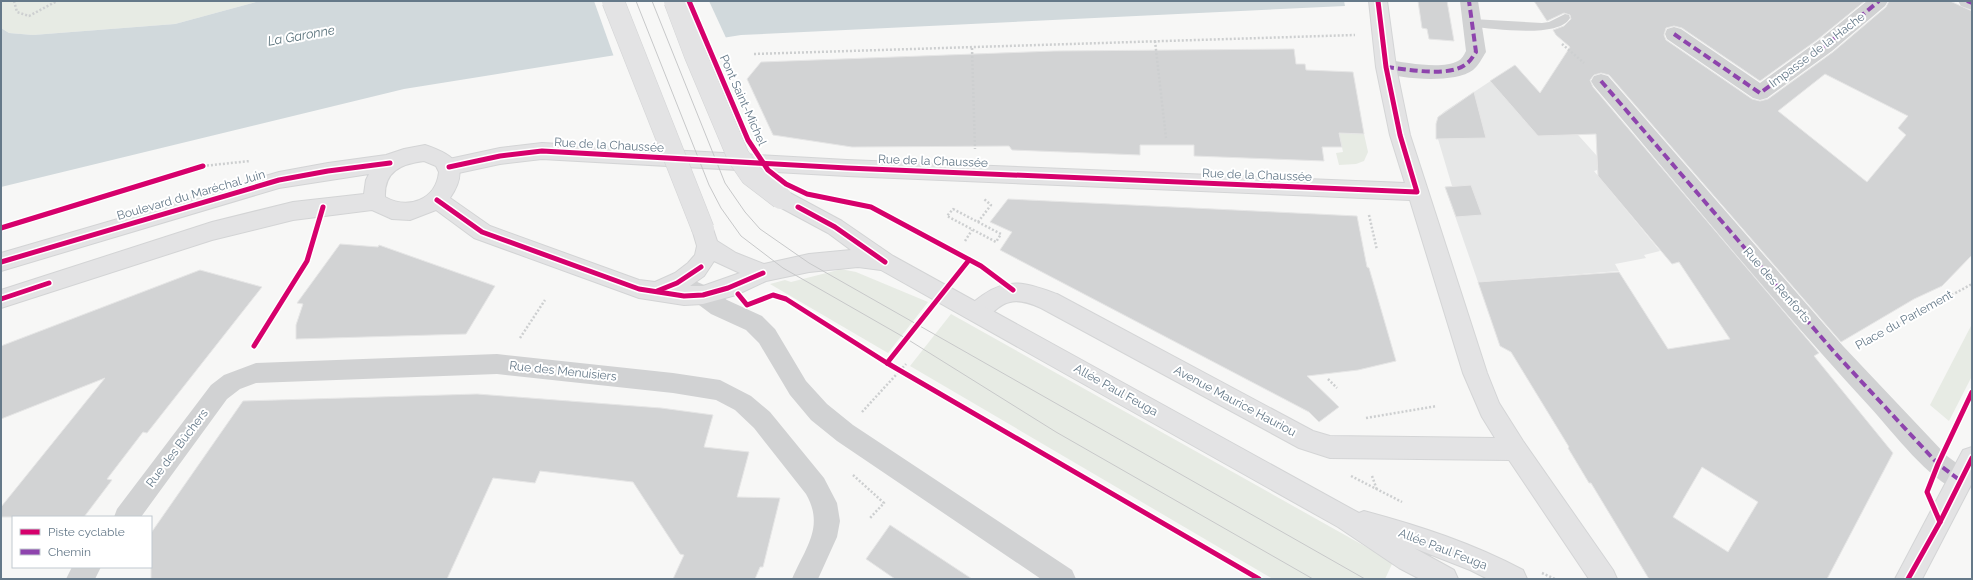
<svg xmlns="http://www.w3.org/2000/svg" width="1973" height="580" font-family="Raleway,sans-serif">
  <rect width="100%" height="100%" fill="#f7f7f6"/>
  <polygon fill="#e6e7e7" points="1515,65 1607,167 1594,171 1660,251 1644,255 1646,258 1615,264 1619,271 1478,282 1445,187 1452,186 1438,139 1436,124 1438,117 1445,111"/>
  <g fill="#e7ebe4">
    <polygon points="1,1 260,1 175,24 33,35 9,33 1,28"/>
    <polygon points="1339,133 1364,134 1368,152 1364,161 1356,164 1339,165 1336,153 1343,152"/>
    <polygon points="835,268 856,272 928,302 888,353 770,284 785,280 791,282 838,270"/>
    <polygon points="951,314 1393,562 1385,579 1273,579 910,366"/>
    <polygon points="1972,324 1972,376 1949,421 1930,405"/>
  </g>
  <polygon fill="#d1d9dc" points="260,1 1344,1 1345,6 741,35 404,89 1,187 1,28 9,33 33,35 175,24"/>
  <polygon fill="#f7f7f6" points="594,1 709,1 727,40 614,57"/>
  <g fill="#d2d3d4" stroke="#e6e6e6" fill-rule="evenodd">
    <polygon points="1418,1 1447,1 1454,41 1429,39 1427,29 1422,28"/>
    <path d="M1534 1H1865L1817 40 1760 81 1682 28 1674 26 1666 28 1664 35 1666 40 1752 99 1760 101 1768 99 1833 52 1886 7 1889 1H1950L1972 11V255L1942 286 1914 299 1841 342 1609 75 1601 73 1594 75 1590 80 1593 87 1819 353 1814 356 1893 453 1827 579H1649L1591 483H1589L1568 448 1569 447 1511 352 1500 346 1478 282 1619 272 1668 349 1730 339 1679 262 1672 264 1598 176 1596 134 1538 136 1490 81 1515 65 1540 93 1570 47 1556 35 1553 30 1564 26 1571 19 1570 15 1564 13 1547 21ZM1825 74 1908 116 1898 128 1906 135 1867 182 1778 111ZM1702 467 1758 502 1728 552 1673 517Z"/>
    <polygon points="1294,49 1296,64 1305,64 1306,70 1353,72 1364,134 1339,133 1342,147 1322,147 1324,161 1194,156 1194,145 1140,145 1140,155 1012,150 1009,146 852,147 773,135 747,79 761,62 1054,51"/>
    <polygon points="1474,92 1486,138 1436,139 1436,124 1438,117"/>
    <polygon points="1471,185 1482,215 1456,217 1445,187"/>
    <polygon points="1008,199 1357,216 1367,267 1369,268 1396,361 1358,370 1307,376 1339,407 1319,422 1309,412 1000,250 1012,232 990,222"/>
    <polygon points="340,244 378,247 379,245 495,286 466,334 296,339 296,325 303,304 297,303"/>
    <polygon points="200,270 262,287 147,433 143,432 107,479 112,480 84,517 1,517 1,507 105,378 1,419 1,346"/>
    <polygon points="477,394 661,408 713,415 704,447 749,452 737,497 780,498 763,567 760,567 755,579 673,579 684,555 680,554 633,482 540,471 535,483 493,478 447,579 151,579 151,533 243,401"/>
    <polygon points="890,525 972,579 895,579 866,559"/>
  </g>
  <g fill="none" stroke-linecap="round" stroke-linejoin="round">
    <g stroke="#d4d5d6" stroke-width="2">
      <g id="secondary">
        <path d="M1369 1H1387L1396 67 1410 135 1487 373 1499 403 1523 441 1613 570 1617 579H1589L1509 460 1330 458 1299 448 1041 308C1032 304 1020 299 1010 302 993 305 989 326 969 319L966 312C970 304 976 300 983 295 1010 276 1029 284 1057 294L1313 431 1330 436 1495 438 1482 417 1463 373 1410 200 847 176 542 159 500 164 449 175 442 173 439 167 442 161 449 159 500 148 542 143 847 160 1405 183 1390 135 1376 67Z"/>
        <polygon points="1972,447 1972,483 1922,579 1895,579 1963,450"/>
      </g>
    </g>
    <g stroke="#d3d4d5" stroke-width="2">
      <path id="primary" d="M425 145C455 155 471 167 450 198L490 226 639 280 655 282 675 273 688 263 695 255 697 246 692 229 695 223 703 220 711 223 717 241 736 253 764 264 809 254 851 250 828 233 774 204 771 198 774 192 781 190 788 192 842 221 893 256 1359 513 1364 511C1420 526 1472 543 1523 570L1527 579H1488L1470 570 1414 548 1454 570 1458 579H1420L1399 568 1338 527 881 270 858 267 809 272 766 281 736 295 703 304 684 305 639 298 474 238 436 210 410 220 392 219 372 210 293 220 212 240 1 308V290L212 222 293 202 364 194 366 180 369 174 279 188 1 271V253L279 172 328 163 386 155 404 149ZM424 161 436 166 439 172C436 200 408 210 385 197 384 171 401 164 424 161ZM714 261 740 273 703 286H690L704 276Z"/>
    </g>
    <g stroke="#cdcfd0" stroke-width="2.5" stroke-dasharray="2 2" stroke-linecap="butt">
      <polyline points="14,1 17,12 29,16 57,1"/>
      <polyline points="1155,41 1166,138"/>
      <polyline points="1562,44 1584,63"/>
      <polyline points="972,48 975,149"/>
      <polyline points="754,54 1355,35"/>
      <polyline points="203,166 250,161"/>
      <polygon points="953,209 1001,234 996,242 947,216"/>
      <polyline points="1369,215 1377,250"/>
      <polyline points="978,222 991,205 984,199"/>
      <polyline points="965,241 972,230"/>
      <polyline points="520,338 545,300"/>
      <polyline points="1864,343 1972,284"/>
      <polyline points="1328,379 1337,388"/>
      <polyline points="862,412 906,364"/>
      <polyline points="1366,418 1437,406"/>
      <polyline points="853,475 884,503 870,518"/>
      <polyline points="1351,476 1402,502"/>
      <polyline points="1372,476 1377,490"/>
      <polyline points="1542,573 1555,579"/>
    </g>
    <path fill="#d1d2d3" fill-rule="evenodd" d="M1565 14 1569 15 1570 18C1558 39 1494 28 1472 27L1466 23 1472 19 1542 23 1549 22Z"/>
    <g fill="#d1d2d3" fill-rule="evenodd">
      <path d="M1460 1H1478L1486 52C1482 58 1479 65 1473 70 1454 84 1401 79 1379 72L1376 67 1379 62 1386 60C1405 62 1441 70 1458 61 1462 59 1464 55 1466 51Z"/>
      <polygon points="1867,1 1888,1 1885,6 1832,51 1767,98 1760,100 1753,98 1667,39 1665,34 1667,29 1674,27 1681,29 1760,83 1818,41"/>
      <polygon points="1958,1 1972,1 1972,10 1961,6"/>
      <path d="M1601 74 1608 76 1843 346 1947 456 1970 473 1972 478 1970 489 1961 492C1928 480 1894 433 1869 406 1774 303 1685 193 1594 86L1591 81 1594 76Z"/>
      <polygon points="686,277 711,288 727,300 762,316 775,329 806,381 827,404 853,425 1072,570 1076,579 1041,579 837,441 811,420 790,395 759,343 746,330 711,314 695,302 678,293 675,286 678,279"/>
      <path d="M497 354 673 373 720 380 751 396 770 412 824 478 837 503 840 521 837 537 818 579H792C805 548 825 527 806 494L754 428 735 410 716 400 673 393 497 374 256 383 240 389 227 399 141 517H114L117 509 211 385 224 375 256 363Z"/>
      <polygon points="72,567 101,567 95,579 66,579"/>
    </g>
    <use href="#secondary" fill="#e3e3e4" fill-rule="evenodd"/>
    <use href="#primary" fill="#e3e3e4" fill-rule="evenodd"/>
    <g stroke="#c7c8c9" stroke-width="1">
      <polyline points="636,1 709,185 721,208 741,236 783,268 907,339 1056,432 1313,579"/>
      <polyline points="652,1 725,183 745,212 760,229 809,263 1365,579"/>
    </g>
    <g stroke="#d3d4d5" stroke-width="23" stroke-linecap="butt">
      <g id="primary-bridge">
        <polyline points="613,1 703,229"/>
        <polyline points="675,1 695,54 738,156 751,175 781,198"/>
      </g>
    </g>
    <use href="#primary-bridge" stroke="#e3e3e4" stroke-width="22"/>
    <g stroke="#8e44ad" stroke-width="4" stroke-dasharray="8 4" stroke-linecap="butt">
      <polyline points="1967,1 1972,3"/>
      <polyline points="1674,34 1760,93 1825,46 1879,1"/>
      <path d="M1386 67C1407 69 1449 78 1466 64 1471 61 1473 56 1476 52L1469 1"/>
      <polyline points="1601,81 1835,353 1938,464 1961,481"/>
    </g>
    <g stroke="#fff" stroke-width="8">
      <g id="cycleway">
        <polyline points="689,1 748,140 768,170 786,184 807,194 871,207 981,266 1013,290"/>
        <polyline points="449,167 500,156 542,151 847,168 1417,192 1400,135 1386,67 1378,1"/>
        <polyline points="437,200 482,232 639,289 684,296 703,295 728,288 763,273"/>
        <polyline points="798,207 835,227 885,262"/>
        <polyline points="1,228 203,166"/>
        <polyline points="1,262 279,180 328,171 390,163"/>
        <polyline points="657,291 677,283 701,267"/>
        <polyline points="738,294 747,305 773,295 786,299 887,363 1259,579"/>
        <polyline points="1,299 49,283"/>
        <polyline points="254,346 307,261 323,207"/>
        <polyline points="887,363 969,260"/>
        <polyline points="1940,522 1927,492 1938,464 1972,392"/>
        <polyline points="1908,579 1940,522 1972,458"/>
      </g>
    </g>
    <use href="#cycleway" stroke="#d6006c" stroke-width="5"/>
  </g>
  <g text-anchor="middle" stroke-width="4" stroke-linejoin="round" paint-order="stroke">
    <g font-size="12" fill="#657989" stroke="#fff">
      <text transform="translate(1817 50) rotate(-37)" y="4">Impasse de la Hache</text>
      <text transform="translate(743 100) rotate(66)" y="4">Pont Saint-Michel</text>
      <text transform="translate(609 145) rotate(3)" y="4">Rue de la Chaussée</text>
      <text transform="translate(933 161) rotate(2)" y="4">Rue de la Chaussée</text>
      <text transform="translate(1257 175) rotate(2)" y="4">Rue de la Chaussée</text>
      <text transform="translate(191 195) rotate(-16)" y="4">Boulevard du Maréchal Juin</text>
      <text transform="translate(1777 285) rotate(49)" y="4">Rue des Renforts</text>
      <text transform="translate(1904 320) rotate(-29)" y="4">Place du Parlement</text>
      <text transform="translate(563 371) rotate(6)" y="4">Rue des Menuisiers</text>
      <text transform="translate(1116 390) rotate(29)" y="4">Allée Paul Feuga</text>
      <text transform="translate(1235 401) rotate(28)" y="4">Avenue Maurice Hauriou</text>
      <text transform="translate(177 448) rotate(-53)" y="4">Rue des Bûchers</text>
      <text transform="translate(1443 549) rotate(21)" y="4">Allée Paul Feuga</text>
    </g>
    <g font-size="13" font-style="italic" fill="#5c747d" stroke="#fff">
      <text transform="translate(301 35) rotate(-10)" y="5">La Garonne</text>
    </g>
  </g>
  <rect width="1973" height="580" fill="none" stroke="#657989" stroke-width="4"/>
  <rect x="12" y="516" width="140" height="52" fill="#ffffff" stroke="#c1c9d0"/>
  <rect x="20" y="529" width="20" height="6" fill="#d6006c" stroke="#c1c9d0"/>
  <text x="48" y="536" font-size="12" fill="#657989">Piste cyclable</text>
  <rect x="20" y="549" width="20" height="6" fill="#8e44ad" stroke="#c1c9d0"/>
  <text x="48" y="556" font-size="12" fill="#657989">Chemin</text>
</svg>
